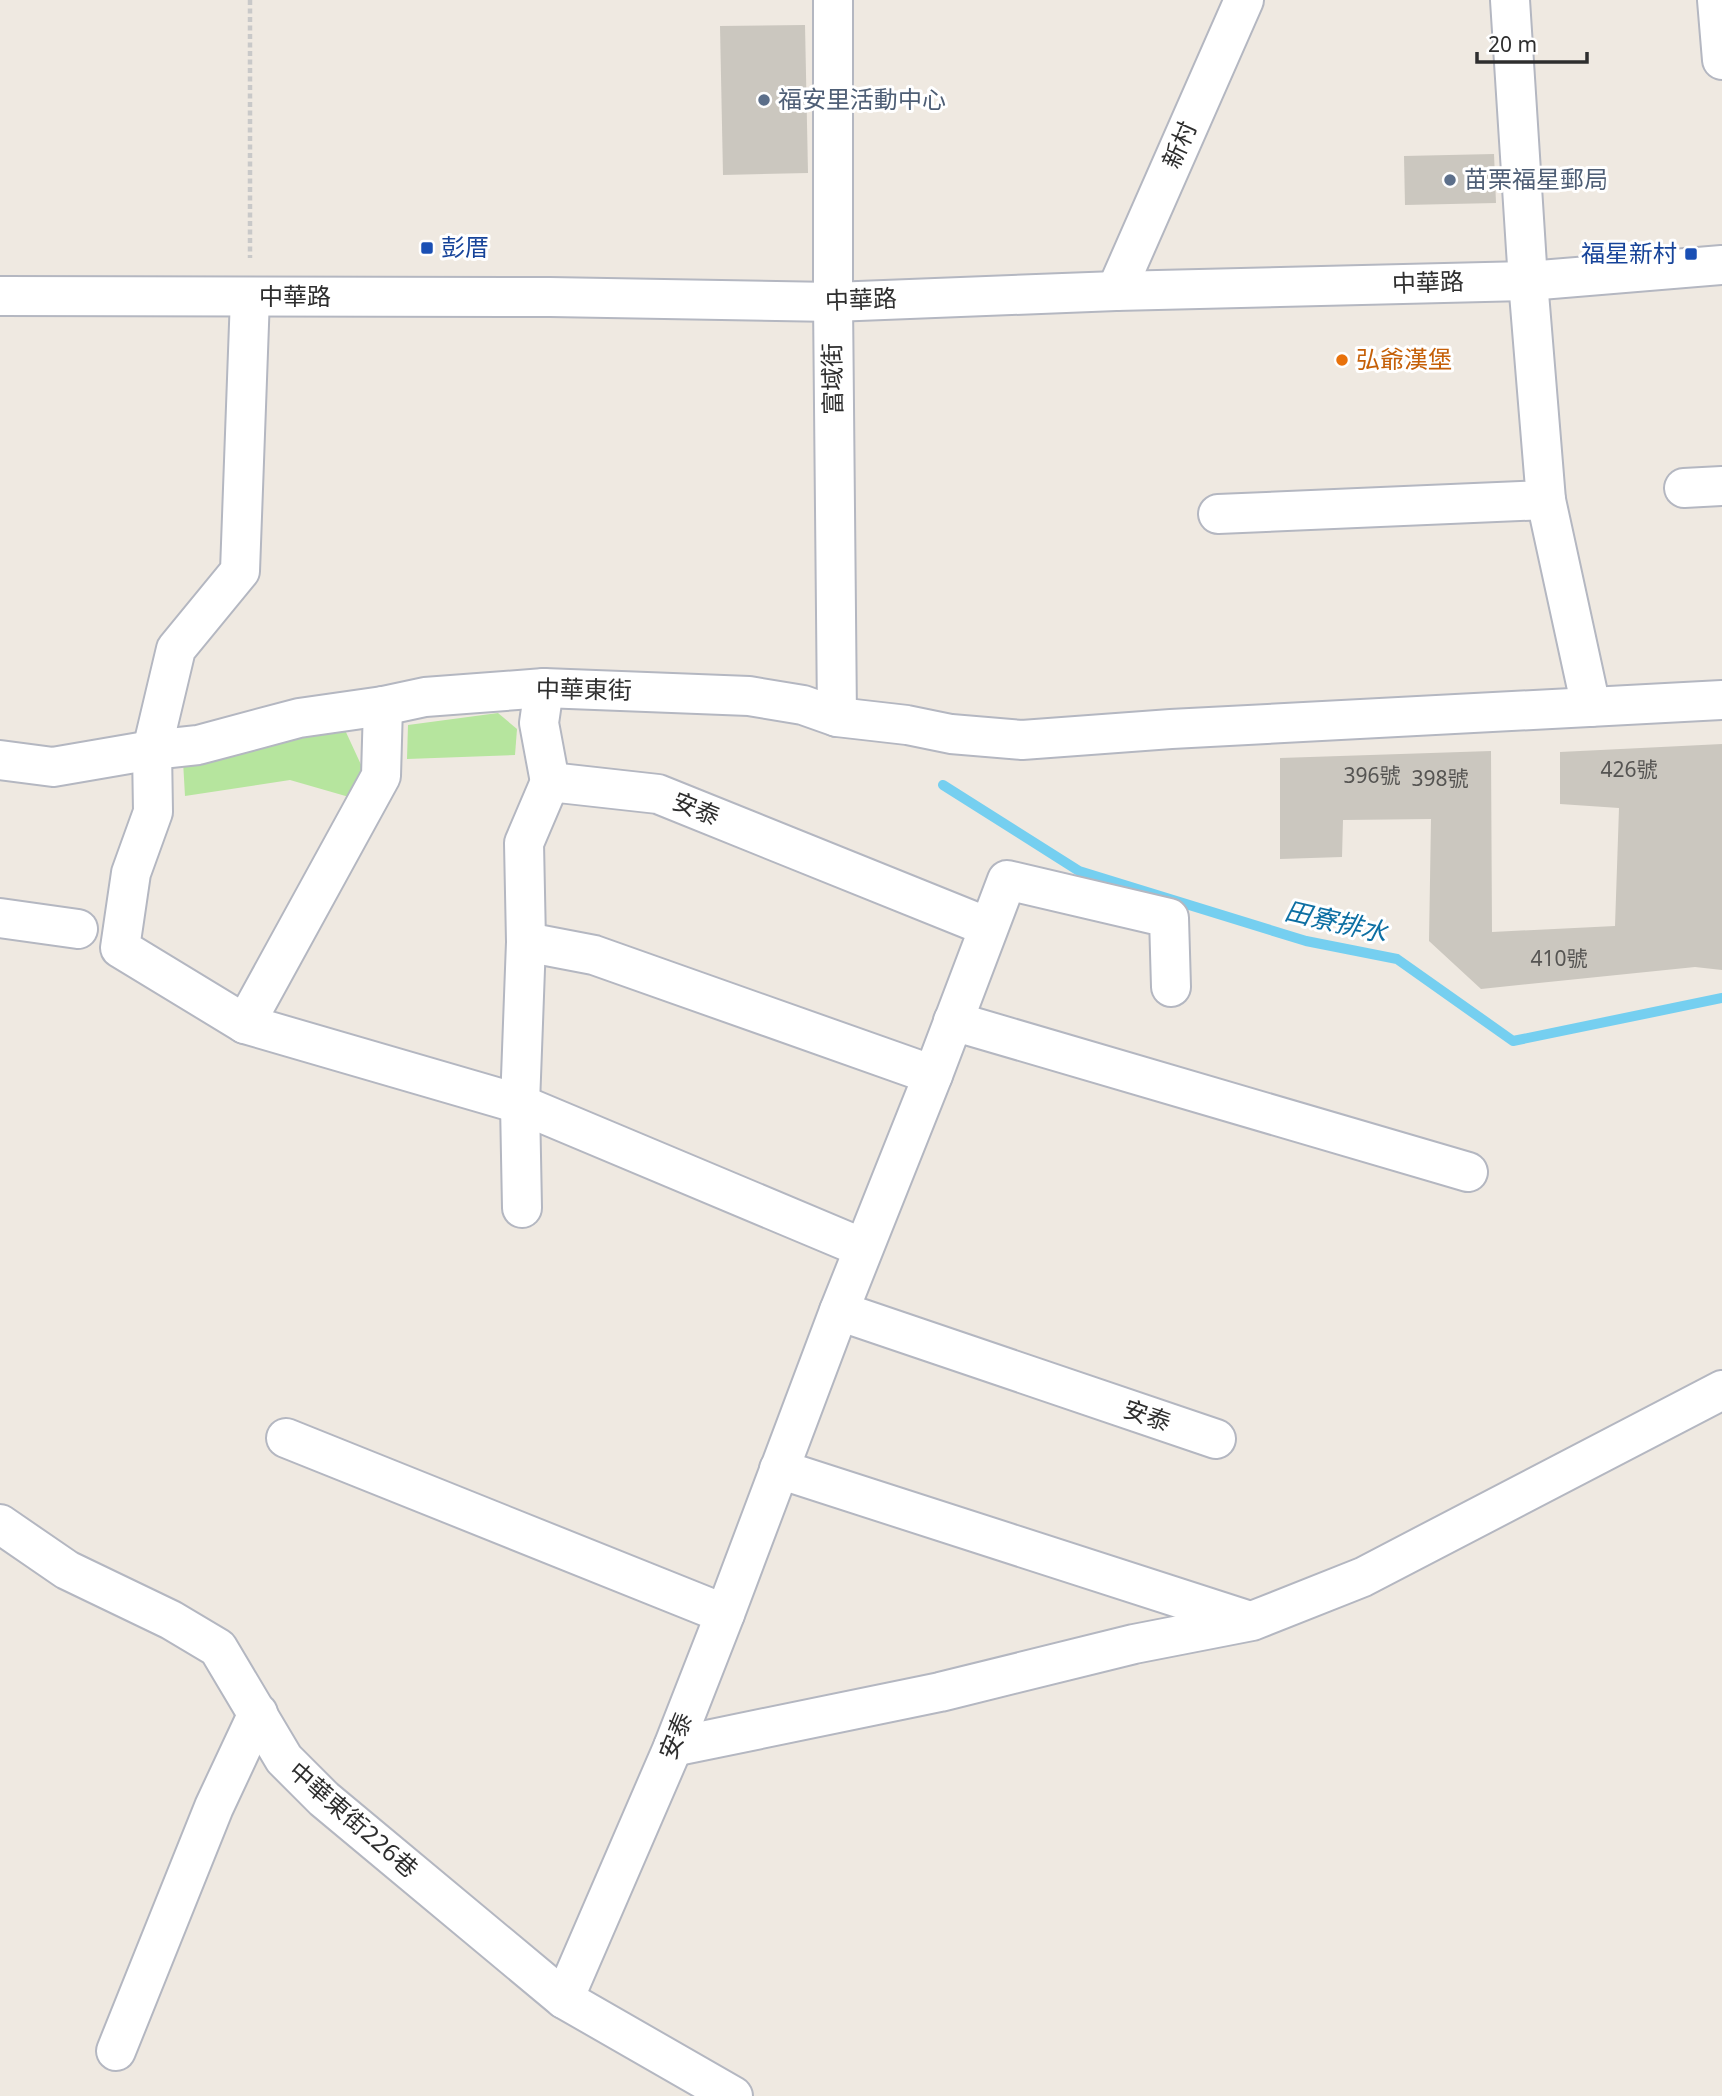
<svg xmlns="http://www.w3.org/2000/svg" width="1722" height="2096" font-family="'Noto Sans','Noto Sans TC',sans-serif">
  <rect width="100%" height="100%" fill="#efe9e1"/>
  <g fill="#b6e59e">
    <polygon points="498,713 517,729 515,755 407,759 408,725"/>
    <polygon points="345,730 363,769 356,799 290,780 185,796 183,761"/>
  </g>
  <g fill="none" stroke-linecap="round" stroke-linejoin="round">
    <polyline stroke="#75cff0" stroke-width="10" points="943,785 1079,871 1306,941 1397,959 1513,1041 1722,998"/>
  </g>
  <g fill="#cbc7bf">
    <polygon points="805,25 808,173 723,175 720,26"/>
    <polygon points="1494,154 1496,203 1405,205 1404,156"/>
    <polygon points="1722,744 1722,970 1695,967 1481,989 1429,941 1431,819 1343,820 1342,857 1280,859 1280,758 1491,751 1492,932 1615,926 1619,808 1560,804 1560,752"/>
  </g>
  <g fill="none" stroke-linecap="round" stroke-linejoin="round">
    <g stroke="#b4b7c1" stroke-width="42">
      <g id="minor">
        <polyline points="833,0 833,302 837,717"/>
        <polyline points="1510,0 1528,281 1546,500 1591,707"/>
        <polyline points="1717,0 1722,60"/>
        <polyline points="1116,291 1244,0"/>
        <polyline points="0,296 550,297 833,302 1116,291 1528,281 1722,265"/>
        <polyline points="250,297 240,571 176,649 152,750 153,812 131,873 120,948 245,1024 520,1104 863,1248"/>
        <polyline points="1684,488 1722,486"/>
        <polyline points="1218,514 1546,500"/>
        <polyline points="544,688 539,723 550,782"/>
        <polyline points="0,760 53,767 152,750 198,745 299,718 383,706 425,697 544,688 749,696 803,705 837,717 907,725 951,734 1022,740 1171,729 1722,700"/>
        <polyline points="550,782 658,794 988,927"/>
        <polyline points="0,918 78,929"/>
        <polyline points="526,942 594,955 933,1075"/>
        <polyline points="953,1021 1468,1172"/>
        <polyline points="245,1024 381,776 383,706"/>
        <polyline points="522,1208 520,1104 526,942 524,843 550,782"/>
        <polyline points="839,1311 1216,1439"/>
        <polyline points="286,1438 725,1614"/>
        <polyline points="779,1469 1247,1620"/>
        <polyline points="0,1524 67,1570 171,1620 218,1648 284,1759 324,1799 564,1999 733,2096"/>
        <polyline points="673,1747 940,1692 1134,1644 1252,1621 1363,1577 1722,1390"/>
        <polyline points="564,1999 673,1747 725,1614 839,1311 933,1075 1007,880 1169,918 1171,987"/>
        <polyline points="116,2051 214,1807 258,1713"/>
      </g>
    </g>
    <polyline stroke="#c9c9c9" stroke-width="4.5" stroke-dasharray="5 3.5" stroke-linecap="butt" points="250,0 250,258"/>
    <use href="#minor" stroke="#fff" stroke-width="38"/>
  </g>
  <g fill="#5c6f8a" stroke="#fff" stroke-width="2.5">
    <circle cx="764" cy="100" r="7"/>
    <circle cx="1450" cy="180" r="7"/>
  </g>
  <g fill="#1a4fb4" stroke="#fff" stroke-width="2.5">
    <rect x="420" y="241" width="14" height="14" rx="3.5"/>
    <rect x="1684" y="247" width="14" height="14" rx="3.5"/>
  </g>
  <circle fill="#e8710a" stroke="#fff" stroke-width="2.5" cx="1342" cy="360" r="7"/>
  <g text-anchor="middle" stroke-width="6" stroke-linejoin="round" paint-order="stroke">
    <g font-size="21" fill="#555452">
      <text x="1629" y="777">426號</text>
      <text x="1372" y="783">396號</text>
      <text x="1440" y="786">398號</text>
      <text x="1559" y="966">410號</text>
    </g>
    <g font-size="24" fill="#4e5e75" stroke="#fff" text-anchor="start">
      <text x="778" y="108">福安里活動中心</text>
      <text x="1464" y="188">苗栗福星郵局</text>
    </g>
    <g font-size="24" fill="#2e2e2e" stroke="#fff">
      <text transform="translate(1180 145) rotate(-66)" y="8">新村</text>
      <text transform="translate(1428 283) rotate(-2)" y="8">中華路</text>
      <text x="295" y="305">中華路</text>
      <text transform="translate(861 300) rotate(-2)" y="8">中華路</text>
      <text transform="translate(833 379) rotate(-91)" y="8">富域街</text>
      <text transform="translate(584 690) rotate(1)" y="8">中華東街</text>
      <text transform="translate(696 809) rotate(22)" y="8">安泰</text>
      <text transform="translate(1147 1416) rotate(19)" y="8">安泰</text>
      <text transform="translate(676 1736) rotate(-68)" y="8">安泰</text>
      <text transform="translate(353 1820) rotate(41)" y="8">中華東街226巷</text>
    </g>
    <g font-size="24" fill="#164399" stroke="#fff" text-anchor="start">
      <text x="441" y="256">彭厝</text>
      <text x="1677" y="262" text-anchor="end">福星新村</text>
    </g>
    <g font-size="24" fill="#c56008" stroke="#fff" text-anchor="start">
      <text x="1356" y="368">弘爺漢堡</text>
    </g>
    <g font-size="26" font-style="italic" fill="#0d6fa3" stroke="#fff">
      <text transform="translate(1336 922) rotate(13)" y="9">田寮排水</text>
    </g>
  </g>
  <path d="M1477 52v10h110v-10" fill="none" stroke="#2e2e2e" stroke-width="3.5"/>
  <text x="1488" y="52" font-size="21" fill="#2e2e2e" stroke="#ffffff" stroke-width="5" paint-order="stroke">20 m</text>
</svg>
